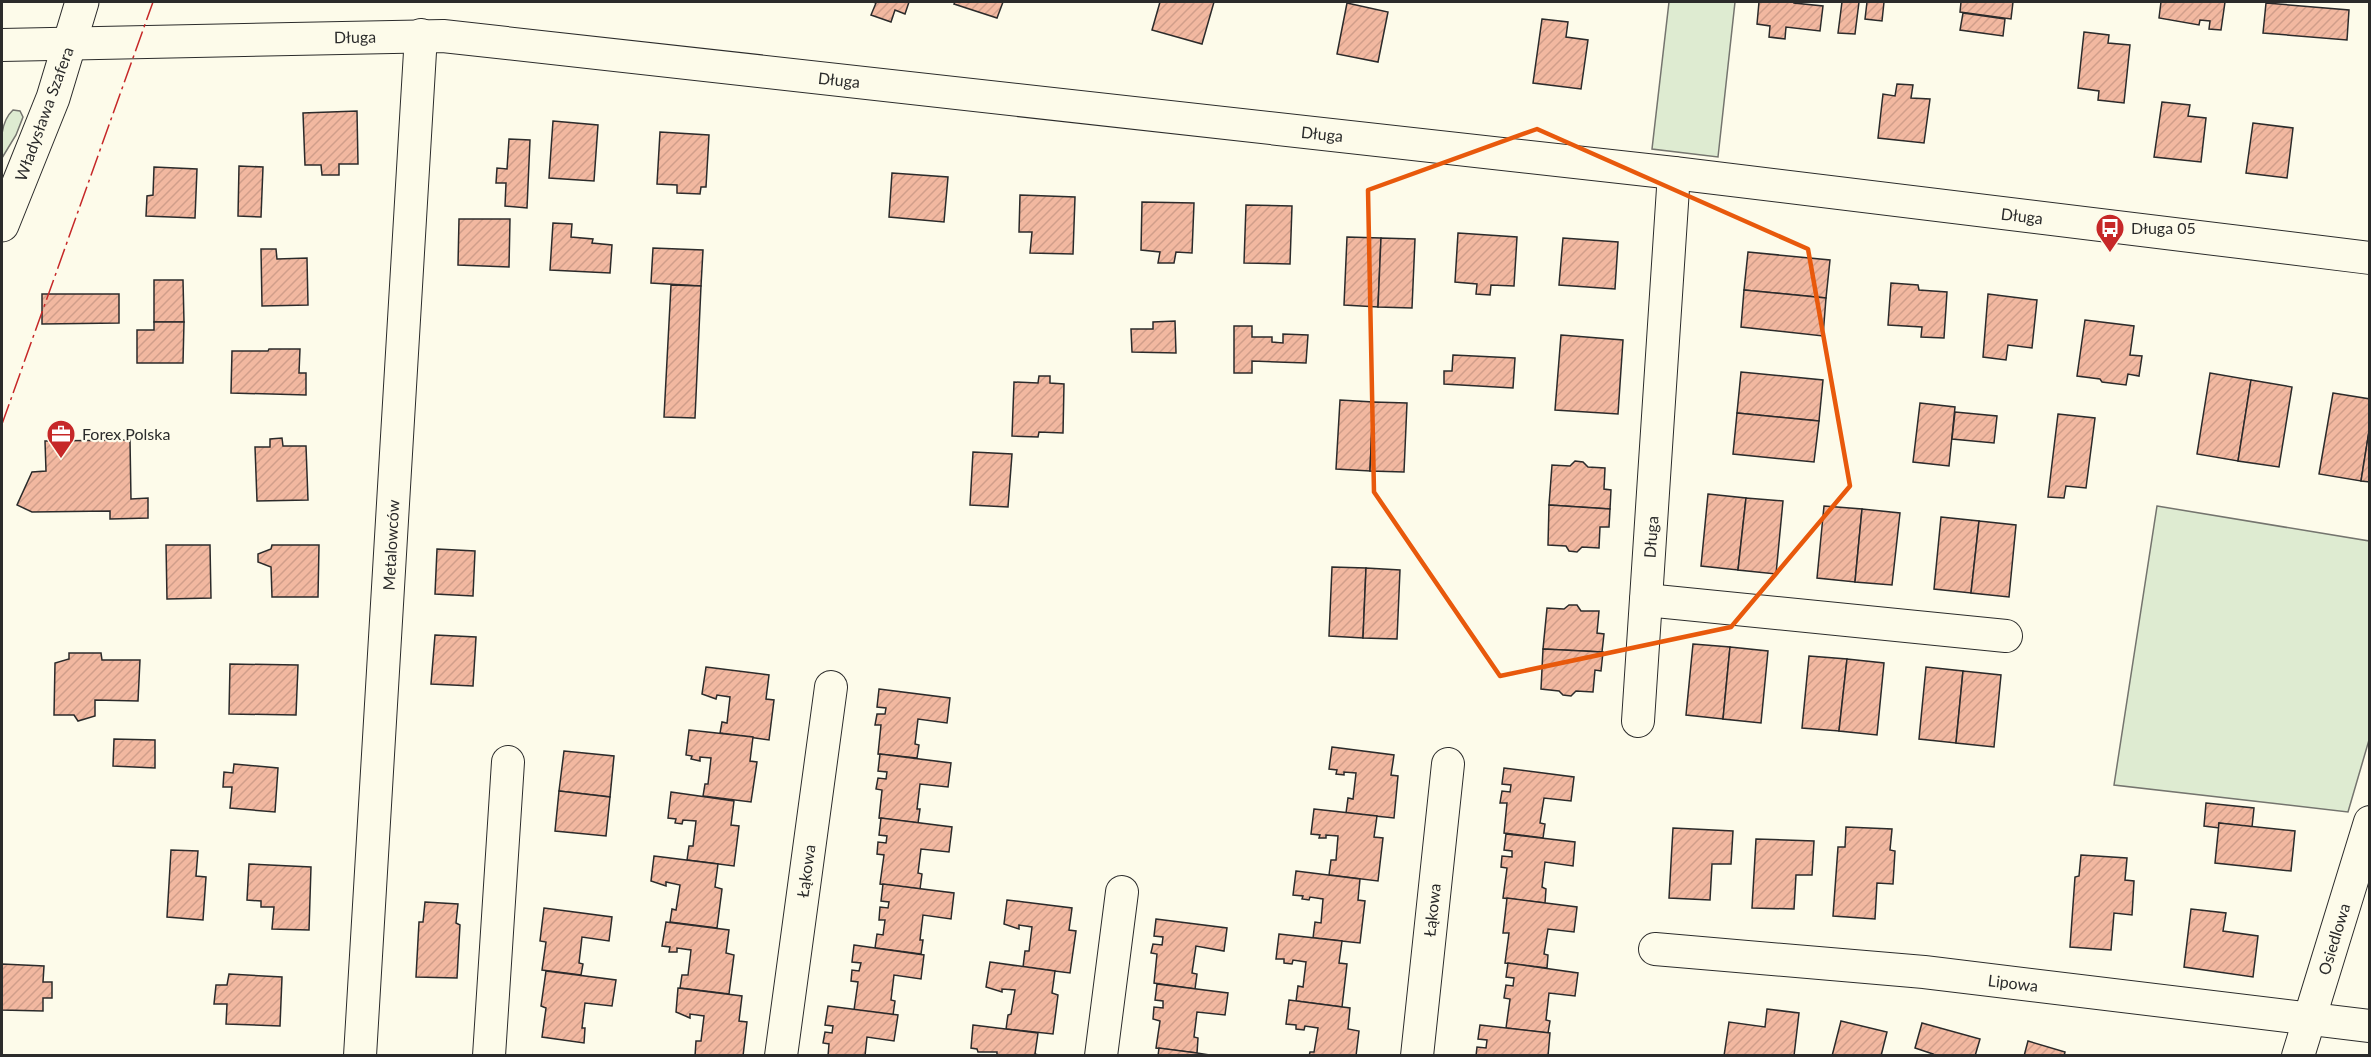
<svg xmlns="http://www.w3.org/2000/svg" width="2371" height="1057" font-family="Lato,sans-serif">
  <defs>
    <pattern id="building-hatch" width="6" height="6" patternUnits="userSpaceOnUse" patternTransform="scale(1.5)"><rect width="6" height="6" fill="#f2b8a0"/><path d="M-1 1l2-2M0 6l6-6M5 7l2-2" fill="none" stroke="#d09e8a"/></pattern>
  </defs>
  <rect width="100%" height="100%" fill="#fdfbea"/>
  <g fill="#deebd1" stroke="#74746e" stroke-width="1.5">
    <polygon points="1669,2 1735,2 1718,157 1652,149"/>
    <path d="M13 110 20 111 23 117 16 135 2 158C1 142 0 122 13 110Z"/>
    <polygon points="2157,506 2369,541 2369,740 2348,812 2114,785"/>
  </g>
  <g fill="url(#building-hatch)" stroke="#2b2b2b" stroke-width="1.5">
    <polygon points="873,2 909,2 905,14 895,10 891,22 871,15 876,3"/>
    <polygon points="955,2 1003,2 997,18 954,4"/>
    <polygon points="1160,2 1214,2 1202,44 1152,30"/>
    <polygon points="1759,2 1794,2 1794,3 1823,6 1820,31 1786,27 1785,39 1769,37 1770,26 1757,24"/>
    <polygon points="1842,2 1859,2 1855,34 1838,33"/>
    <polygon points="1867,2 1884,2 1882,21 1865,19"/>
    <polygon points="1961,2 2013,2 2011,19 1960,12"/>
    <polygon points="2161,2 2225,2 2221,30 2209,29 2210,21 2200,20 2199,25 2159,18"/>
    <polygon points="1347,3 1388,12 1378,62 1337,54"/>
    <polygon points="2266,3 2349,10 2347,40 2263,33"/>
    <polygon points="1963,13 2005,19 2003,36 1960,30"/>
    <polygon points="1542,19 1568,22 1566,37 1588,40 1581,89 1533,83"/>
    <polygon points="2084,32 2109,35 2108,43 2130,45 2124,103 2098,100 2099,91 2078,88"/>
    <polygon points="1897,84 1913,85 1911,98 1930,99 1924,143 1878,138 1883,94 1895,96"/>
    <polygon points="2162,102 2190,105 2188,116 2206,118 2201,162 2154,157"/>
    <polygon points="357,111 358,164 339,164 339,175 322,175 321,165 305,165 303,113"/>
    <polygon points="553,121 598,125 594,181 549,178"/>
    <polygon points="2253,123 2293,128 2287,178 2246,173"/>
    <polygon points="660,132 709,135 706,187 701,187 700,194 677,193 677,185 657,184"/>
    <polygon points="509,139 530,140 527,208 505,206 506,183 496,183 497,168 507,169"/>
    <polygon points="239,166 263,167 261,217 238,216"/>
    <polygon points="154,167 197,169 195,218 146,216 147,196 153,195"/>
    <polygon points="892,173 948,177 944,222 889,217"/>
    <polygon points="1020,195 1075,197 1073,254 1030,253 1032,232 1019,232"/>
    <polygon points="1142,202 1194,203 1192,253 1176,252 1174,263 1158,263 1160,252 1141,250"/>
    <polygon points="1246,205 1292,206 1290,264 1244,263"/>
    <polygon points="459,219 510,219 509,267 458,265"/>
    <polygon points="553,223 572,224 571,237 593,239 592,243 612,245 610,273 550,270"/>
    <polygon points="1458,233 1517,237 1514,286 1491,285 1490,295 1476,294 1477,284 1455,282"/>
    <polygon points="1347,237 1381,238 1378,307 1344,305"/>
    <polygon points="1381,238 1415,239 1412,308 1378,307"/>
    <polygon points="1563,238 1618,242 1615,289 1559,285"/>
    <polygon points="653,248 703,250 701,286 651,283"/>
    <polygon points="261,249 276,249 277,259 307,258 308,305 262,306"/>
    <polygon points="1748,252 1830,260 1826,298 1744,290"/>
    <polygon points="154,280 183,280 184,322 154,322"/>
    <polygon points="1891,283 1918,285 1919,290 1947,292 1944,338 1921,337 1922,327 1888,325"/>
    <polygon points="671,285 701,286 695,418 664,417"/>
    <polygon points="1744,290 1826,298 1823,336 1741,327"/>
    <polygon points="42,294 119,294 119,323 42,324"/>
    <polygon points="1988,294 2037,300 2032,348 2008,345 2006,360 1983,357"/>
    <polygon points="2085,320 2134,326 2130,355 2142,356 2139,376 2128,374 2126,385 2102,382 2100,379 2077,376"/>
    <polygon points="1175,321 1176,353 1132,352 1131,329 1153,329 1153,322"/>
    <polygon points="154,322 184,322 183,363 137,363 137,330 154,330"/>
    <polygon points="1234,326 1252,326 1252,337 1272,337 1272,342 1283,343 1283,334 1308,335 1306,363 1252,361 1252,373 1234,373"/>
    <polygon points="1561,335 1623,340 1618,414 1555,410"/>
    <polygon points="269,349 300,349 299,373 306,373 306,395 231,393 232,351 268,351"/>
    <polygon points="1453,355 1515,358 1513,388 1444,384 1444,371 1452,371"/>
    <polygon points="1741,372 1823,380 1819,421 1737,413"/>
    <polygon points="2210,373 2251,380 2238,461 2197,454"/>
    <polygon points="1039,376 1050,376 1050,383 1064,384 1063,433 1039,432 1038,437 1012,436 1014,382 1038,383"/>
    <polygon points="2251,380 2292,387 2279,467 2238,461"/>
    <polygon points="2333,393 2370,399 2370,425 2361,481 2319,474"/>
    <polygon points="1340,400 1373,402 1370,471 1336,469"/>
    <polygon points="1373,402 1407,403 1404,472 1370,471"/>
    <polygon points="1920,403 1955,407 1949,466 1913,462"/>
    <polygon points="1955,412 1997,416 1994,443 1952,439"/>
    <polygon points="1737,413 1819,421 1814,462 1733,454"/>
    <polygon points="2058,414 2095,418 2086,488 2066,486 2064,498 2048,497"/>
    <polygon points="2370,425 2370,482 2361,481"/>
    <polygon points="282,438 283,446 306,446 308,500 257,501 255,447 270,447 270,439"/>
    <polygon points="130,440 131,499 148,498 148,518 110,519 110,511 32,512 17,505 32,472 46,471 45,441"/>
    <polygon points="973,452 1012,454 1008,507 970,505"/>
    <polygon points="1575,461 1583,462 1588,467 1605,468 1604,489 1611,490 1610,509 1549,505 1552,465 1570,466"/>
    <polygon points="1708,494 1746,498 1738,570 1701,566"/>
    <polygon points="1746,498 1783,501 1776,574 1738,570"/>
    <polygon points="1549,505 1610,509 1609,527 1600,527 1599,548 1582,547 1577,552 1569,551 1566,546 1548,545"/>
    <polygon points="1824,506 1862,509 1855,582 1817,578"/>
    <polygon points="1862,509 1900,513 1892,585 1855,582"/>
    <polygon points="1941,517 1979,521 1971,593 1934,589"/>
    <polygon points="1979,521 2016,525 2009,597 1971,593"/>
    <polygon points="166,545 210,545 211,598 167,599"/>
    <polygon points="272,545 319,545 318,597 272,597 271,567 258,562 258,554 271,549"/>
    <polygon points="437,549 475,551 473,596 435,594"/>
    <polygon points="1332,567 1366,568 1363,638 1329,636"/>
    <polygon points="1366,568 1400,570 1397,639 1363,638"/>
    <polygon points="1569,605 1577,605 1581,611 1599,611 1597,633 1604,634 1602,652 1543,649 1547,608 1564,609"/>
    <polygon points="435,635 476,637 473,686 431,684"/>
    <polygon points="1693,644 1730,647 1723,719 1686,715"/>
    <polygon points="1730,647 1768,651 1761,723 1723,719"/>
    <polygon points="1543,649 1603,652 1601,671 1595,670 1593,692 1576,691 1571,696 1563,695 1559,691 1541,689"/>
    <polygon points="69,653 101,653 102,660 140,660 138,701 95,700 95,716 78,721 74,715 54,715 55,663 69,659"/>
    <polygon points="1809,656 1847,659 1839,731 1802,728"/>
    <polygon points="1847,659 1884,663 1877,735 1839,731"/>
    <polygon points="230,664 298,665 296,715 229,714"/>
    <polygon points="706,667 769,675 766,699 774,700 769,740 720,733 722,722 727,723 730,697 717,695 716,699 702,694"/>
    <polygon points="1926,667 1963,671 1956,743 1919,739"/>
    <polygon points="1963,671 2001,675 1994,747 1956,743"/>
    <polygon points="879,689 950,698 947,723 918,719 915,744 919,745 917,758 878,754 881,725 875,725 877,714 885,714 886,708 877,707"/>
    <polygon points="689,730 753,737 750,761 757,762 751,802 703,796 705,784 708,784 711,758 700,757 700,761 691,759 692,756 686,755"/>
    <polygon points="114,739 155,740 155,768 113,766"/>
    <polygon points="1332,747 1394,755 1391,775 1398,776 1394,818 1346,813 1348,798 1353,799 1356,773 1344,772 1344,775 1336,774 1337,770 1329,769"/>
    <polygon points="564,751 614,756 610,797 559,791"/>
    <polygon points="880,754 951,763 948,787 920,784 917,809 920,809 918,823 879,818 882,790 876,789 878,778 886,779 887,772 878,771"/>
    <polygon points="234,764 278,768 275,812 230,808 232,787 223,787 224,772 233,773"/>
    <polygon points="1504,768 1574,777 1571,801 1544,798 1540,823 1545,824 1543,838 1504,833 1507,803 1500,803 1502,791 1510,792 1511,785 1502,784"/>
    <polygon points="559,791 610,797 606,836 555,831"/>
    <polygon points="671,792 734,801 731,825 739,826 734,866 687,860 689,846 693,846 696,821 683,820 682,824 675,823 676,819 668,818"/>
    <polygon points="2206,803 2254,808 2252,827 2219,823 2219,828 2204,826"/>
    <polygon points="1314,809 1377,816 1374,837 1383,838 1378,881 1329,875 1331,860 1336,860 1338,836 1326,835 1326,838 1319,838 1320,835 1311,834"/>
    <polygon points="881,818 952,827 949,852 921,849 918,873 922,874 920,889 880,884 884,855 877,854 878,842 886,843 887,836 879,835"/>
    <polygon points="2219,823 2295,831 2291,871 2215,863"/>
    <polygon points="1846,827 1892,829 1890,850 1895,851 1893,884 1877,883 1875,919 1833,916 1838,847 1845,847"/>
    <polygon points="1673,828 1733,831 1731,864 1712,864 1710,900 1669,898"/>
    <polygon points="1506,834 1575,842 1573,866 1545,862 1542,887 1546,889 1545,903 1503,898 1507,868 1501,867 1502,856 1512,857 1512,851 1504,850"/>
    <polygon points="1756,839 1814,841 1812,875 1796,875 1794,909 1752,908"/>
    <polygon points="171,850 198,851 196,876 206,877 203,920 167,917"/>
    <polygon points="2081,855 2127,858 2125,880 2134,881 2132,915 2114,913 2111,950 2070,947 2075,877 2079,876"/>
    <polygon points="654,856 718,864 715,887 722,889 717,928 670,922 672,909 676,910 680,885 666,882 666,886 651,881"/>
    <polygon points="249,864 311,867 309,930 272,929 274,907 261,907 261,901 247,900"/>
    <polygon points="1296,871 1360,879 1358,900 1365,901 1360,943 1313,938 1315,922 1321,923 1323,899 1310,897 1309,900 1302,899 1303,896 1293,895"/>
    <polygon points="883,884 954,893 951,919 923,915 920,940 923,940 921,954 875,948 877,934 883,935 885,920 879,920 880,907 888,908 889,902 881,901"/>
    <polygon points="1507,898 1577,907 1574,932 1548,929 1544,954 1548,955 1547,968 1505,963 1509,933 1503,933"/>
    <polygon points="1007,900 1072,908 1069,930 1076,931 1070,973 1023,967 1025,951 1029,951 1032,927 1019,925 1019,929 1004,924"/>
    <polygon points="425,902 458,904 456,923 460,925 457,978 416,977 419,922 423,922"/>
    <polygon points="544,908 612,917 609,941 582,937 579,963 583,964 581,975 542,970 546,942 540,941"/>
    <polygon points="2191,909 2226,913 2223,931 2258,936 2253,977 2184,967"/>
    <polygon points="1156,919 1227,928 1224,951 1196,946 1192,973 1197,974 1195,989 1154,983 1157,954 1151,953 1153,944 1162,945 1163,937 1154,936"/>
    <polygon points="666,922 729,930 726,953 734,955 729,994 680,988 682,975 688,975 691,950 677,948 677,952 669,952 670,947 662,946"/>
    <polygon points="1279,934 1342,941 1339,963 1347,964 1342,1007 1296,1001 1298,986 1303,987 1306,962 1293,960 1292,964 1284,963 1284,959 1276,959"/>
    <polygon points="854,945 924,955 921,979 894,975 891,1000 895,1001 893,1015 854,1010 858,982 851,981 852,970 859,971 861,963 852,962"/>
    <polygon points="990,962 1055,971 1052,993 1058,995 1053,1034 1006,1029 1008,1015 1011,1014 1015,990 1002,989 1002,992 986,987"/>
    <polygon points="1508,963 1578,973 1575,996 1549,993 1546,1020 1550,1021 1548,1033 1506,1028 1510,999 1504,998 1506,985 1513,986 1514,978 1506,977"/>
    <polygon points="2,964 44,966 43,982 52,982 52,998 43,998 43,1011 2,1010"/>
    <polygon points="546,971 616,980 612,1006 585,1003 582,1028 585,1028 584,1043 542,1037 546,1008 541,1006"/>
    <polygon points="229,974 282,977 280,1026 226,1024 227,1004 214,1004 216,985 227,985"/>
    <polygon points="1157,984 1228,993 1225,1015 1197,1012 1194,1037 1198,1038 1197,1053 1156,1048 1160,1021 1153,1019 1154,1007 1163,1008 1163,1001 1155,1000"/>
    <polygon points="678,988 742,996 739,1021 747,1022 743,1056 695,1056 696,1041 701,1041 704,1016 690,1014 690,1018 676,1012"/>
    <polygon points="1289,1000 1350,1008 1348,1029 1359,1031 1356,1056 1309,1056 1310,1052 1314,1052 1318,1028 1305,1026 1304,1030 1296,1029 1296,1025 1286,1024"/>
    <polygon points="828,1006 898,1015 894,1041 867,1037 865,1056 828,1056 829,1044 823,1043 825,1032 832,1033 833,1026 825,1025"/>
    <polygon points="1767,1009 1799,1013 1794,1056 1724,1056 1729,1022 1765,1027"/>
    <polygon points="1841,1021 1887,1032 1881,1056 1832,1056"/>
    <polygon points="1922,1023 1980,1039 1975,1056 1932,1056 1933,1054 1915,1048"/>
    <polygon points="973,1025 1038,1033 1035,1054 1042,1056 997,1056 997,1052 978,1052 977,1049 971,1048"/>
    <polygon points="1480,1025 1550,1033 1548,1056 1476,1056 1477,1047 1486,1048 1487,1040 1478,1039"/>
    <polygon points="2028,1041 2065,1052 2064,1056 2024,1056"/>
    <polygon points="1159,1048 1197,1053 1216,1056 1158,1056"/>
  </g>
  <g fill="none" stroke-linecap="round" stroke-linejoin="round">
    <g stroke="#2b2b2b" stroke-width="34">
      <g id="street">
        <polyline points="2,45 443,36 1674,173 2370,258"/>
        <polyline points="1646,600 2006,636"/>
        <polyline points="1638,721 1674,173"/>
        <polyline points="1655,949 1924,972 2370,1026"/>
        <polyline points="360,1056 421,35"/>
        <polyline points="489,1056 508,762"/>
        <polyline points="781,1056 831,687"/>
        <polyline points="1101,1056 1122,892"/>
        <polyline points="1417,1056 1448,764"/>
        <polyline points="2298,1056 2370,822"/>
      </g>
    </g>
    <g stroke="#2b2b2b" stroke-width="35">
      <polyline id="secondary" points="2,225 53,98 82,2"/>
    </g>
    <use href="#street" stroke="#fdfbea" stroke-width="32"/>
    <use href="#secondary" stroke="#fdfbea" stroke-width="33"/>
    <polyline stroke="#c62828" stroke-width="1.5" stroke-dasharray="21 4.5 3 4.5" stroke-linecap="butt" points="2,424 153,2"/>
  </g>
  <path fill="none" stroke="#e8590c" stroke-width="4.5" stroke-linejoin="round" d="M1537 129 1808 249 1850 486 1731 627 1500 676 1374 492 1368 190Z"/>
  <defs>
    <g id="bus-pin" transform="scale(1.5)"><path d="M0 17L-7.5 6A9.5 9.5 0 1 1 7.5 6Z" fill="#c62828" stroke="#fdfbea"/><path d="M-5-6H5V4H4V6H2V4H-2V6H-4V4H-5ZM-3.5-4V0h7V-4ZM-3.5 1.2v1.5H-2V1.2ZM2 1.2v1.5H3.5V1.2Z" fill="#fff"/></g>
    <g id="office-pin" transform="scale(1.5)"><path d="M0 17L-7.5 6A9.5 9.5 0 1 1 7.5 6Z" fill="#c62828" stroke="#fdfbea"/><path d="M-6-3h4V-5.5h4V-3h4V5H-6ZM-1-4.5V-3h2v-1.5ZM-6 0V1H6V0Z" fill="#fff"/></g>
  </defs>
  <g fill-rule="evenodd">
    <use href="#bus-pin" x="2110" y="228"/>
    <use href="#office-pin" x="61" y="434"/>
  </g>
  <g text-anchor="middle" stroke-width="4.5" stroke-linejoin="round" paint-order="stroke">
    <g font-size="16" fill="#2b2b2b" stroke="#fdfbea">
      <text transform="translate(355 37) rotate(-1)" y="6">Długa</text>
      <text transform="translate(839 80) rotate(6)" y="6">Długa</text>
      <text transform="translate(44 114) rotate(-70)" y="6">Władysława Szafera</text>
      <text transform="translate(1322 134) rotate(6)" y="6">Długa</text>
      <text transform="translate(2022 216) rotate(7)" y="6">Długa</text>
      <text transform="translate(1651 537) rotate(-86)" y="6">Długa</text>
      <text transform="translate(391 545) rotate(-87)" y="6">Metalowców</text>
      <text transform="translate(806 871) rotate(-82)" y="6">Łąkowa</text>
      <text transform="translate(1432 910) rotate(-84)" y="6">Łąkowa</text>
      <text transform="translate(2334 939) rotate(-73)" y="6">Osiedlowa</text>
      <text transform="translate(2013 983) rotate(7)" y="6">Lipowa</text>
    </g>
    <g font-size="16" fill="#2b2b2b" stroke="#fdfbea" text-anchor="start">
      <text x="2131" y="234">Długa 05</text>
      <text x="82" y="440">Forex Polska</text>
    </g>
  </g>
  <rect width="2371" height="1057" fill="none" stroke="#2b2b2b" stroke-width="6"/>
</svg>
